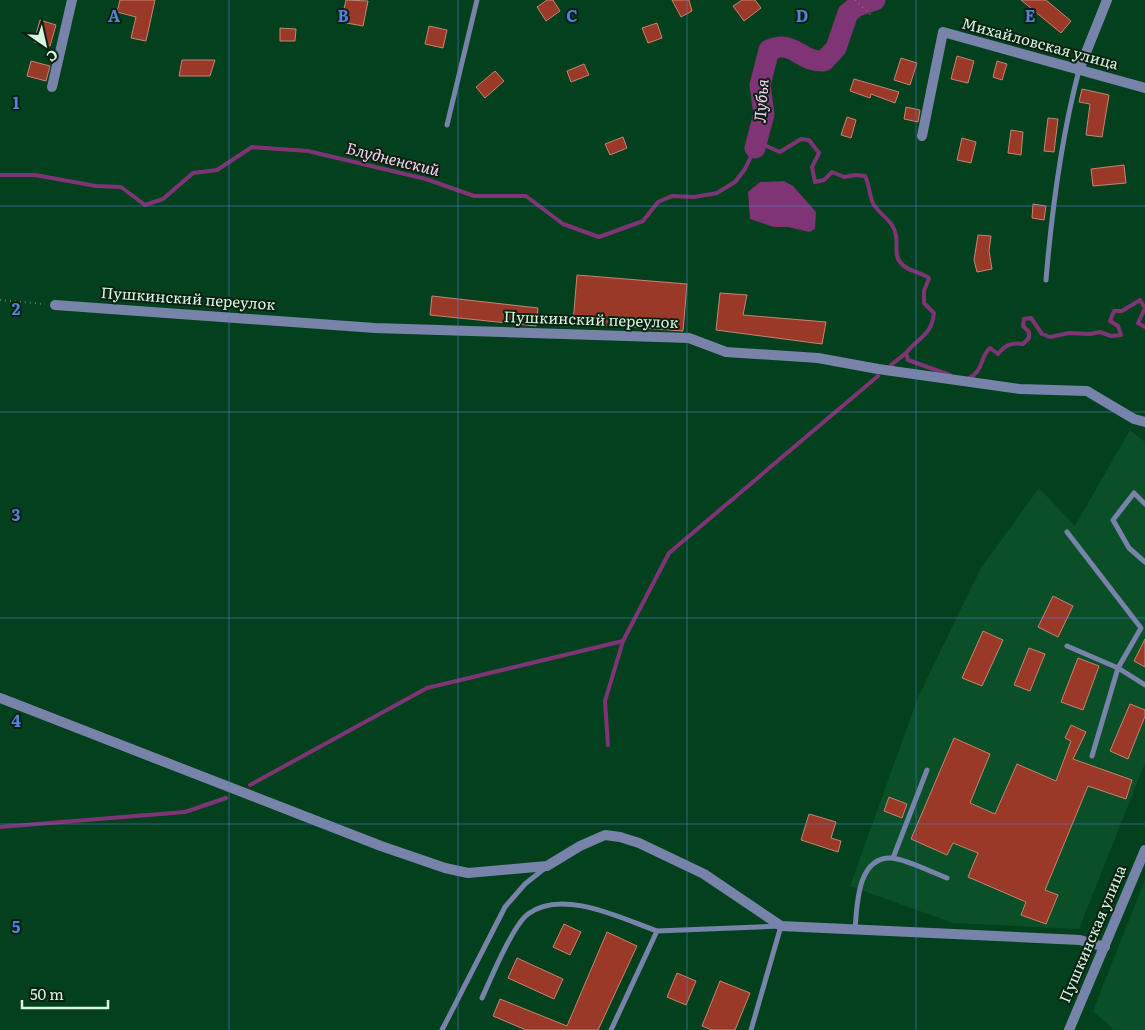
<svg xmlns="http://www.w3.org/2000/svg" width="1145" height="1030" font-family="Literata,serif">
  <rect width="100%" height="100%" fill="#03411e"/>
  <g fill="#094f28">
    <polygon points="1130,430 1145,442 1145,763 1079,929 953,923 850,886 919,695 981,568 1039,488 1075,526"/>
    <polygon points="1145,880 1145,1030 1114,1030 1093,1011"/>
  </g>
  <polygon fill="#7f3476" points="784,181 793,186 816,212 815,229 809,232 788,227 774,227 750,219 748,192 760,182"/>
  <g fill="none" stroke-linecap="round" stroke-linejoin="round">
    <g stroke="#7f3476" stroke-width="4">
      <path d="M0 175H35L96 186 121 187 145 205 163 199 193 173 217 170 252 147 308 151 426 179 474 196H526L563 224 599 237 643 221 658 202 672 196 694 197 717 193 735 182 745 169 755 148 764 145 780 152 801 139 809 140 819 153 812 167 815 182 824 180 832 172 844 177 856 175 865 176C870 185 869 197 874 205 882 217 894 221 896 236 898 245 894 255 900 262 907 272 920 271 929 278L924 291V303L934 313C932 335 919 337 906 353L908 360 950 375"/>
      <polyline points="891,365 906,353"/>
      <path d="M969 378C984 371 980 356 990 348L998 354C1005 345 1012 342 1023 344L1029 338V332L1023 326 1024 319 1031 318 1042 334 1050 337 1069 333 1090 334 1100 332 1111 336 1121 335 1118 326 1110 321 1114 311H1122L1140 300 1145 308 1138 323 1145 327"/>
      <polyline points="608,745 605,701 623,641"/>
      <polyline points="250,785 427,688 623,641 669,553 878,376"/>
      <polyline points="0,827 185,812 226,798"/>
    </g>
    <path stroke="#7f3476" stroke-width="21" d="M755 148 764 114 760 85 769 50C794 39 799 62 824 61L836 48 848 13 857 6 875 0"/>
  </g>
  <g fill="#9b3928" stroke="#c58476">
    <polygon points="120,0 155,0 146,41 131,38 136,17 117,12"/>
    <polygon points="346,0 368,1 363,26 341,22"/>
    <polygon points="547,0 553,0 560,11 546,21 537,7"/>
    <polygon points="672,0 689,0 692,11 681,17"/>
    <polygon points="742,0 755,0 761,8 744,21 733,6"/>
    <polygon points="1021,0 1046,0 1071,21 1061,33"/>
    <polygon points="40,20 56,25 50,46 34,42"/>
    <polygon points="657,23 662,38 648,43 642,28"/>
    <polygon points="429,26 447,30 443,48 425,44"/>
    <polygon points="280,28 296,29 295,41 280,41"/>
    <polygon points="957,56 974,61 968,83 951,79"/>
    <polygon points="901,58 917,63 910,85 894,80"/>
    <polygon points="182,60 215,60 210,76 179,76"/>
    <polygon points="31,61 50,66 46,81 27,76"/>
    <polygon points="997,61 1007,64 1002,80 993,77"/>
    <polygon points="584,64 589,75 571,82 567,71"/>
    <polygon points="495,71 504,81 485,98 476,87"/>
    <polygon points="854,79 899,92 895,103 871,94 870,98 850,91"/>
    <polygon points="1082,89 1109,95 1102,137 1086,135 1090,104 1079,102"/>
    <polygon points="906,107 920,110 918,122 904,119"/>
    <polygon points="847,117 856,120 851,138 841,135"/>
    <polygon points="1048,118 1058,119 1054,152 1044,151"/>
    <polygon points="1011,130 1023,132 1021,155 1008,153"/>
    <polygon points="623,137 627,148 610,155 605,144"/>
    <polygon points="962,138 976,142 971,163 957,160"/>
    <polygon points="1124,165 1126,183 1093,186 1091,169"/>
    <polygon points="1033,204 1046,206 1044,220 1032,218"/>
    <polygon points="978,235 991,236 989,251 992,269 977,272 974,260"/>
    <polygon points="577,275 687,284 683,331 573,323"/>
    <polygon points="720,293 747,295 743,315 826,322 822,344 716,330"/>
    <polygon points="432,296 538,308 536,326 430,315"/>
    <polygon points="1053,596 1073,606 1058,637 1038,627"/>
    <polygon points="983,631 1003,640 982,686 962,678"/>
    <polygon points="1145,639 1145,667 1134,661"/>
    <polygon points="1029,648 1045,654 1030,691 1014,685"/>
    <polygon points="1078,658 1099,666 1083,710 1061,702"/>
    <polygon points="1130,704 1145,710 1145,716 1128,759 1110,751"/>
    <polygon points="1071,725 1086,732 1073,759 1132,780 1126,799 1088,786 1045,890 1058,895 1046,924 1021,915 1026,902 968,877 978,853 953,843 947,855 911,839 954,738 990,754 970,803 995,814 1017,764 1056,781 1071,741 1065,738"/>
    <polygon points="889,797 907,804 902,818 884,811"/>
    <polygon points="809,814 836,822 831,838 841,841 838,852 801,840"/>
    <polygon points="564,924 581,932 570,955 553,947"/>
    <polygon points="607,932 637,946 598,1030 526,1030 493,1016 500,999 567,1026"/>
    <polygon points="517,958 563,979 554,999 508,978"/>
    <polygon points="677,973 696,981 686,1005 667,997"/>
    <polygon points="720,981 750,993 735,1030 712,1030 702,1026"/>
  </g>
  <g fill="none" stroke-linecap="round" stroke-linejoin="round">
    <g stroke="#518365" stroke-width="2" stroke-dasharray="1 4" stroke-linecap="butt">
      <polyline points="855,0 871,15"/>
      <polyline points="0,300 45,304"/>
    </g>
    <g stroke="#7883aa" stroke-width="5">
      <polyline points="447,125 477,0"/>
      <path d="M1046 280C1052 208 1061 139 1079 70"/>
      <polyline points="1145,504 1134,493 1113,520 1129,548 1145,562"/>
      <polyline points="1067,532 1141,628 1118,668 1092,756"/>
      <polyline points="1067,646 1118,668 1145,685"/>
      <polyline points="893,858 927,770"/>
      <path d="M855 930C857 906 857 856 892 858 905 859 934 873 947 878"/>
      <path d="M482 998C491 978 513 925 528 914 562 888 623 919 657 931"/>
      <polyline points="442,1030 505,907 525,884 545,868"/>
      <polyline points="611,1030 657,931 781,926 751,1030"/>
    </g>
    <g stroke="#7883aa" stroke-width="10">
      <polyline points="1079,70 1107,0"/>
      <polyline points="52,87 72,0"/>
      <polyline points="922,136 943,32 1145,88"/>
      <polyline points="55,305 375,328 689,338 726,352 818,358 878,369 1020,389 1087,391 1134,419 1145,422"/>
      <polyline points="0,698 381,846 445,868 468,873 547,866 580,846 605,835 620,837 639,843 704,874 781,926 1080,940 1105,947"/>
    </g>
    <polyline stroke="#7883aa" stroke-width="10" points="1069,1030 1145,850"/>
  </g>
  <path fill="none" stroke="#5580da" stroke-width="1" stroke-opacity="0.55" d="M229 0V1030M458 0V1030M687 0V1030M916 0V1030M0 206H1145M0 412H1145M0 618H1145M0 824H1145"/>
  <g text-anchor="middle" stroke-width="4" stroke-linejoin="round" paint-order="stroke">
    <g font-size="15" fill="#d9f6df" stroke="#0b2213">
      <text transform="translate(1040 44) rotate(15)" y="5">Михайловская улица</text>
      <text transform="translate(188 299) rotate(4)" y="5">Пушкинский переулок</text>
      <text transform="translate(591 320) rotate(2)" y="5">Пушкинский переулок</text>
      <text transform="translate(1093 934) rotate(-67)" y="5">Пушкинская улица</text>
    </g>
    <g font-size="16" font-style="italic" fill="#fcd1f4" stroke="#0b2213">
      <text transform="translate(761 101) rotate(-86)" y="6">Лубья</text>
      <text transform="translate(393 159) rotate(14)" y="6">Блудненский</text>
    </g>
  </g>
  <g font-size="16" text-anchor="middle" font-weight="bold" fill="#5580da" stroke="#0b2213" stroke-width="4" stroke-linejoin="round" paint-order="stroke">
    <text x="114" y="22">A</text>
    <text x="343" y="22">B</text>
    <text x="572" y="22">C</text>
    <text x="802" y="22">D</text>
    <text x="1030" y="22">E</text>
    <text x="16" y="109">1</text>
    <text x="16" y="315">2</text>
    <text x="16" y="521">3</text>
    <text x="16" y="727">4</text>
    <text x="16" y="933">5</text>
  </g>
  <g transform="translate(45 45) rotate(146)" stroke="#0b2213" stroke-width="4" paint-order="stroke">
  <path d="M0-4L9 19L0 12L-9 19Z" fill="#d9f6df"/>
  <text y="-8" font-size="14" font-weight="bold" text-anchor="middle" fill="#d9f6df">С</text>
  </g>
  <path d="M22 1000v8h86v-8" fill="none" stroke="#d9f6df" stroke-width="2.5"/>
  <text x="30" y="1000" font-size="15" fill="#d9f6df" stroke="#0b2213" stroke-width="4" paint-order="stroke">50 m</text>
</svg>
